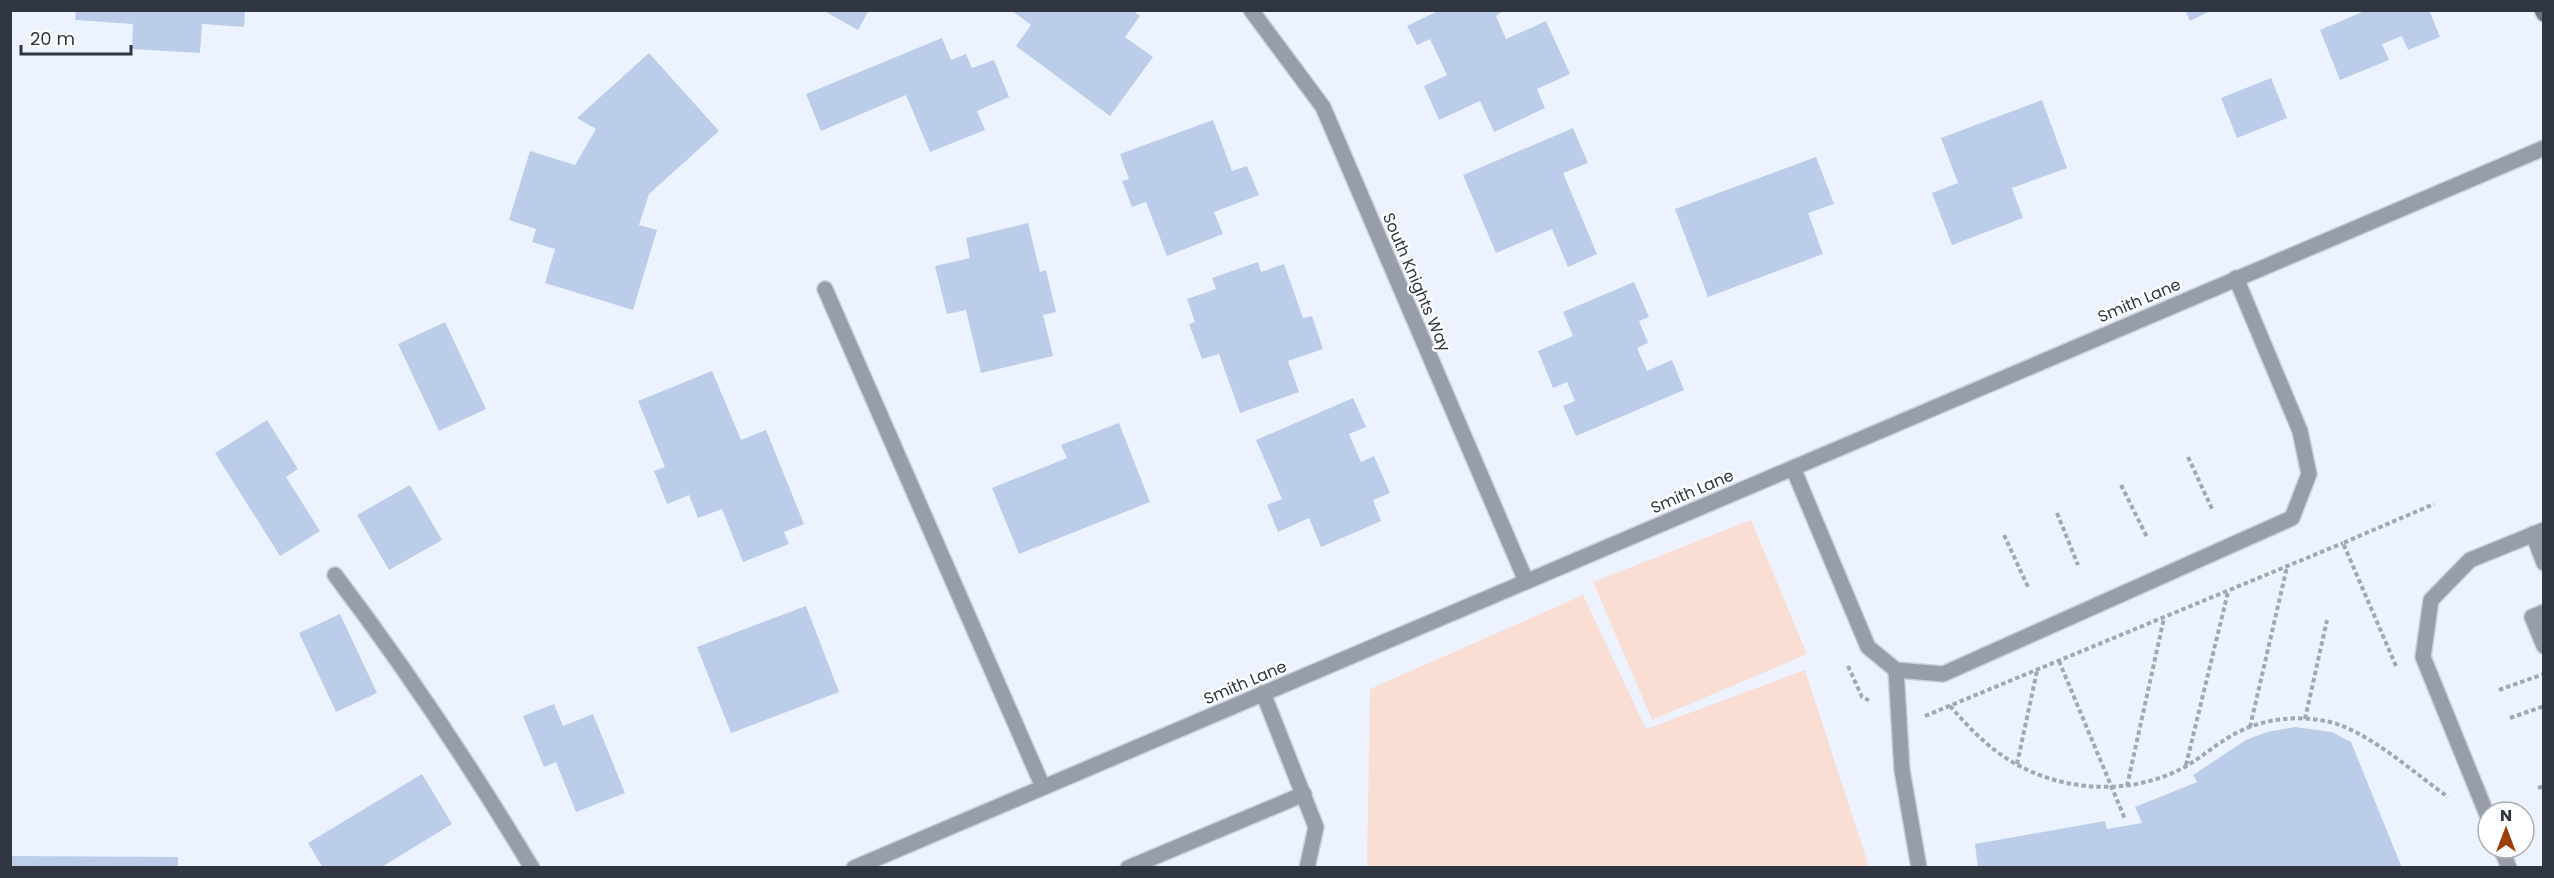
<svg xmlns="http://www.w3.org/2000/svg" width="2554" height="878" font-family="Poppins,sans-serif">
  <rect width="100%" height="100%" fill="#ecf3ff"/>
  <g fill="#faded3">
    <polygon points="1751,520 1807,654 1652,720 1593,582"/>
    <polygon points="1583,595 1646,729 1805,670 1869,867 1367,867 1370,689"/>
  </g>
  <g fill="#bccde9">
    <polygon points="76,10 245,10 244,27 202,24 200,53 132,49 133,24 75,20"/>
    <polygon points="827,10 869,10 858,30 826,12"/>
    <polygon points="1011,10 1132,10 1140,16 1125,37 1153,57 1110,116 1016,46 1031,25"/>
    <polygon points="1440,10 1504,10 1496,16 1506,39 1546,21 1570,74 1537,89 1545,108 1494,132 1480,101 1439,120 1424,86 1447,75 1430,39 1417,45 1407,26"/>
    <polygon points="2185,10 2212,10 2190,21"/>
    <polygon points="2367,10 2429,10 2440,37 2408,50 2402,36 2382,44 2389,60 2340,80 2320,30"/>
    <polygon points="942,38 951,60 966,54 972,68 994,60 1009,97 977,111 985,130 930,152 906,95 821,131 806,94"/>
    <polygon points="649,53 719,131 649,194 639,225 657,230 633,310 545,283 555,249 532,242 536,229 509,220 530,151 575,165 596,129 577,118"/>
    <polygon points="2271,78 2287,118 2237,138 2221,98"/>
    <polygon points="2042,100 2067,168 2012,188 2023,218 1952,245 1932,193 1958,183 1941,138"/>
    <polygon points="1213,120 1232,171 1247,166 1259,195 1214,212 1223,234 1167,256 1146,202 1132,207 1122,181 1129,179 1120,154"/>
    <polygon points="1573,128 1588,163 1563,173 1597,254 1568,267 1552,229 1496,253 1463,175"/>
    <polygon points="1816,157 1834,204 1808,213 1823,254 1708,297 1675,209"/>
    <polygon points="1028,223 1040,272 1046,270 1056,312 1043,315 1053,356 981,373 966,310 947,314 935,266 970,258 966,238"/>
    <polygon points="1258,262 1261,272 1284,264 1303,318 1312,316 1323,349 1288,361 1299,392 1240,413 1219,354 1202,359 1189,324 1195,322 1187,299 1216,289 1212,278"/>
    <polygon points="1634,282 1649,317 1639,321 1648,343 1637,348 1647,371 1672,360 1684,390 1576,436 1563,406 1575,401 1567,382 1553,388 1538,351 1573,336 1563,312"/>
    <polygon points="445,322 486,409 439,431 398,344"/>
    <polygon points="712,371 741,440 766,430 804,524 784,532 789,544 743,562 722,509 698,518 689,495 667,504 654,471 665,467 638,401"/>
    <polygon points="1353,398 1366,427 1349,434 1361,462 1374,456 1390,493 1373,500 1381,521 1321,547 1309,518 1278,532 1267,505 1282,499 1256,440"/>
    <polygon points="267,420 298,469 286,477 320,531 280,556 215,453"/>
    <polygon points="1119,423 1150,502 1019,554 992,488 1067,458 1061,445"/>
    <polygon points="410,485 442,540 389,570 357,515"/>
    <polygon points="806,606 839,692 731,733 697,647"/>
    <polygon points="340,614 377,693 336,712 299,633"/>
    <polygon points="554,704 563,726 593,714 625,793 576,812 556,762 544,767 523,716"/>
    <polygon points="2295,727 2332,732 2351,742 2402,868 1978,868 1975,844 2105,821 2107,829 2142,823 2135,807 2197,782 2193,775 2246,740 2267,732"/>
    <polygon points="422,774 452,824 380,868 323,868 308,843"/>
    <polygon points="10,856 178,857 178,868 10,868"/>
  </g>
  <g fill="none" stroke-linecap="round" stroke-linejoin="round">
    <g stroke="#cad1dd" stroke-width="18">
      <g id="service">
        <polyline points="1793,468 1868,647 1896,670 1943,674 2292,518 2309,474 2300,431 2236,278"/>
        <polyline points="2533,534 2544,563"/>
        <path d="M335 575C407 670 470 765 532 868"/>
        <polyline points="2544,612 2532,617 2544,646"/>
        <polyline points="1896,670 1902,770 1919,868"/>
        <polyline points="1263,693 1316,827 1307,868"/>
        <polyline points="2488,817 2423,657 2431,600 2470,560 2544,530"/>
        <polyline points="2501,848 2509,868"/>
        <polyline points="1128,868 1304,794"/>
      </g>
    </g>
    <g stroke="#cad1dd" stroke-width="18">
      <g id="minor">
        <polyline points="1251,10 1323,107 1526,581"/>
        <polyline points="825,289 1043,787"/>
      </g>
    </g>
    <g stroke="#cad1dd" stroke-width="18">
      <polyline id="tertiary" points="854,868 2544,148"/>
    </g>
    <g stroke="#cad1dd" stroke-width="18">
      <polyline id="secondary" points="2542,10 2544,14"/>
    </g>
    <g stroke="#a1a8b3" stroke-width="4" stroke-dasharray="4.5 3" stroke-linecap="butt">
      <polyline points="2188,457 2213,511"/>
      <polyline points="2121,485 2147,537"/>
      <polyline points="2057,513 2078,565"/>
      <polyline points="2004,535 2028,587"/>
      <polyline points="2059,661 2125,819"/>
      <polyline points="1848,666 1862,697 1870,701"/>
      <polyline points="2396,666 2343,543 2434,504"/>
      <polyline points="2499,690 2544,674"/>
      <path d="M1950 706C1966 724 1982 742 2003 756 2054 791 2124 797 2179 770 2199 760 2214 745 2233 735 2260 719 2294 715 2325 721 2365 728 2414 773 2448 797"/>
      <polyline points="1925,716 2343,543"/>
      <polyline points="2510,718 2544,706"/>
      <polyline points="2305,719 2327,620"/>
      <polyline points="2250,727 2287,567"/>
      <polyline points="2017,764 2037,671"/>
      <polyline points="2186,765 2228,592"/>
      <polyline points="2127,786 2164,618"/>
      <polyline points="2538,788 2544,786"/>
    </g>
    <use href="#service" stroke="#979eaa" stroke-width="15"/>
    <use href="#minor" stroke="#979eaa" stroke-width="15"/>
    <use href="#tertiary" stroke="#979eaa" stroke-width="15"/>
    <use href="#secondary" stroke="#6c7687" stroke-width="15"/>
  </g>
  <g text-anchor="middle" stroke-width="4.5" stroke-linejoin="round" paint-order="stroke">
    <g font-size="16" fill="#2f3641" stroke="#fff">
      <text transform="translate(1417 282) rotate(67)" y="6">South Knights Way</text>
      <text transform="translate(2139 300) rotate(-23)" y="6">Smith Lane</text>
      <text transform="translate(1692 491) rotate(-23)" y="6">Smith Lane</text>
      <text transform="translate(1245 682) rotate(-23)" y="6">Smith Lane</text>
    </g>
  </g>
  <rect width="2554" height="878" fill="none" stroke="#2f3641" stroke-width="24"/>
  <g transform="translate(2506 830)"><circle r="28" fill="#ffffff" stroke="#acafb3" stroke-width="1.5"/>
  <path d="M0-4.5L10 22L0 15L-10 22Z" fill="#a03d04"/>
  <text y="-9" font-size="16" font-weight="bold" text-anchor="middle" fill="#2f3641">N</text>
  </g>
  <path d="M21 45v9h110v-9" fill="none" stroke="#2f3641" stroke-width="3"/>
  <text x="30" y="45" font-size="18" fill="#2f3641" stroke="#ffffff" stroke-width="4.5" paint-order="stroke">20 m</text>
</svg>
